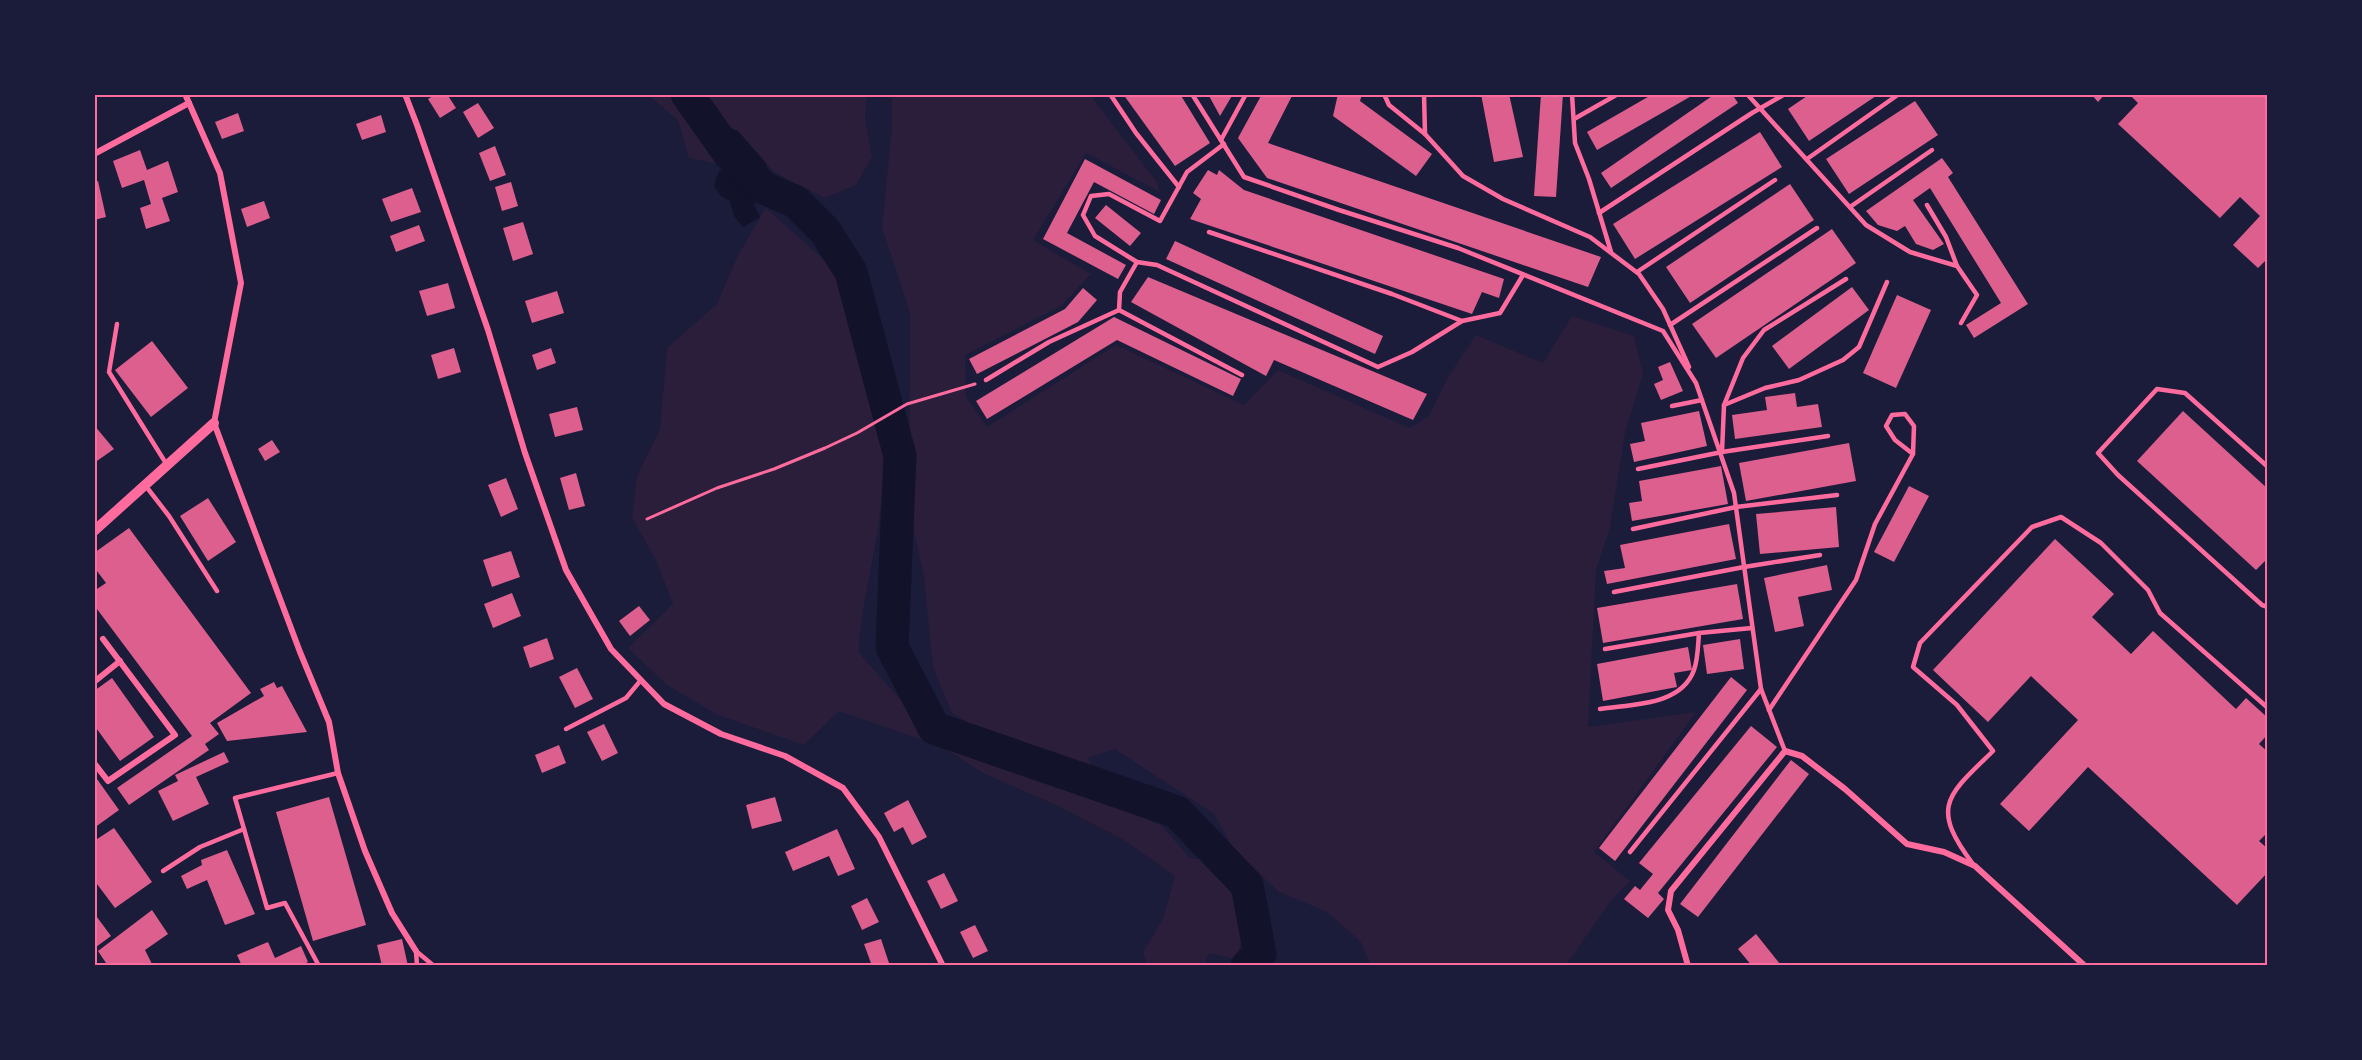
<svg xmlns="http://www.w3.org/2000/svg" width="2362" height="1060" font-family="'DejaVu Sans',sans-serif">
  <rect width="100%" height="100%" fill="#1b1b3a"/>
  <g fill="#2a1e3b">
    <polygon points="648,95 867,95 865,119 872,157 856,185 825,198 774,172 746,141 738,154 724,165 689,158 678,120"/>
    <polygon points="892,95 1090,95 1157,182 1160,192 1086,153 1033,240 1091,274 1061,306 965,355 966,397 987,427 1116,345 1244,405 1278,370 1410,428 1429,416 1448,377 1476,335 1543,363 1572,316 1634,336 1643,374 1625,433 1610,527 1596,570 1588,727 1696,712 1594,852 1630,881 1610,902 1566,965 1371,965 1360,941 1327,912 1279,892 1235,851 1214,814 1115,749 1088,758 1105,800 1162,826 1190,858 1211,860 1232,895 1244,936 1235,959 1209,953 1204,965 1147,965 1143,952 1163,919 1175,876 1124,840 1058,806 983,773 943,747 839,711 804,745 718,715 667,685 628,648 673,604 655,558 632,518 637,476 660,429 667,348 717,304 738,255 766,208 842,276 887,454 878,530 863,610 858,652 943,747 966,721 952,713 933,668 924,578 909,509 910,313 882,227 892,127"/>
  </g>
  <path fill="#12122b" d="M712 122 738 131 766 163 767 182 763 194 754 204 760 217 743 227 734 216 730 201 721 196 714 186C717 170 726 164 738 154L724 146 709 133Z"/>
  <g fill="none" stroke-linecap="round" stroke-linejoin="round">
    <polyline stroke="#12122b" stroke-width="33" points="687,94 728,152 764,188 796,202 825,231 851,272 900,456 892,647 934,728 1177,812 1247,885 1260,954 1247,966"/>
  </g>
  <g fill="#dd5f8e">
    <polygon points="436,94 447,94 456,108 440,118 428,99"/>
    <polygon points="1123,94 1180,94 1210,143 1175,166"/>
    <polygon points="1208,94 1233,94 1220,116"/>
    <polygon points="1262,94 1293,94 1268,143 1601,257 1588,287 1267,178 1238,138"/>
    <polygon points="1338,94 1362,94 1360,101 1432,154 1416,176 1333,116"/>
    <polygon points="1481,94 1509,94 1523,157 1494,162"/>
    <polygon points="1541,94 1563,94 1556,197 1534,196"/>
    <polygon points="1653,94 1695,94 1597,150 1587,132"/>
    <polygon points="1715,94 1732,94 1738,103 1611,188 1601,173"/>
    <polygon points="1810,94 1879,94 1809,141 1788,109"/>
    <polygon points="2091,94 2105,94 2098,102"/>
    <polygon points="2129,94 2268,94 2268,258 2258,268 2233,245 2260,216 2240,197 2220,218 2118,124 2138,103"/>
    <polygon points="1915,101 1938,135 1849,194 1826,159"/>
    <polygon points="478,103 494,128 478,138 463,112"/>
    <polygon points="238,113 244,131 222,139 215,122"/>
    <polygon points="381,115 386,132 362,140 356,124"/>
    <polygon points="1760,132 1782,167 1635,259 1613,224"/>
    <polygon points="495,146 506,175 490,181 479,153"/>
    <polygon points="140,150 147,170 168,161 178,192 162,198 170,221 146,229 140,208 151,204 144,180 122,188 113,161"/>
    <polygon points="1942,158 1953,173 1948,177 2028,304 1974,338 1966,325 2001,303 1930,188 1913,200 1944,244 1933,250 1916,244 1905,226 1897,231 1878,225 1866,211"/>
    <polygon points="1085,159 1161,200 1154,214 1094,182 1067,233 1126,265 1118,279 1043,239"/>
    <polygon points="1208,170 1217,175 1219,170 1244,190 1504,279 1499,298 1482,292 1472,314 1190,219 1201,199 1193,193"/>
    <polygon points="98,181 106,217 94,220 94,182"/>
    <polygon points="511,182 518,206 502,211 495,187"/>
    <polygon points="1790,184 1814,220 1690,303 1666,267"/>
    <polygon points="412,188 421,212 391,222 382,199"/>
    <polygon points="264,201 270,218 247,227 241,209"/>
    <polygon points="1106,205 1141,233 1130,246 1095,218"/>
    <polygon points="523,222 533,254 513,261 503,228"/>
    <polygon points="419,225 425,241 396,252 390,236"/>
    <polygon points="1832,229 1856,263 1716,358 1692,324"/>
    <polygon points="1175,241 1383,336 1375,354 1166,259"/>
    <polygon points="1148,277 1427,394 1413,420 1274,360 1266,376 1131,302"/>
    <polygon points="448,283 455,308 427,316 419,291"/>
    <polygon points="1852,287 1869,310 1789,369 1772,346"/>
    <polygon points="1083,288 1097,300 1078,322 977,374 969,359 1065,309"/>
    <polygon points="557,291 564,313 532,323 525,301"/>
    <polygon points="1897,295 1931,310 1896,388 1863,373"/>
    <polygon points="1114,317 1241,379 1233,396 1117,340 987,419 976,401"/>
    <polygon points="152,341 188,388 151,417 115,370"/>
    <polygon points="454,348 461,372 438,379 431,355"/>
    <polygon points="551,348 556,363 537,370 532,355"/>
    <polygon points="1670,362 1683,391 1661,400 1654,384 1663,380 1658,367"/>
    <polygon points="1795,393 1797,407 1818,404 1822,427 1735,439 1732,415 1767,410 1765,397"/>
    <polygon points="577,407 583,430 555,437 549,414"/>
    <polygon points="1699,411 1707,446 1634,462 1630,444 1645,441 1641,423"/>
    <polygon points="2183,411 2268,489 2268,558 2256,570 2137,461"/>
    <polygon points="94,425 114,449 94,463"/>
    <polygon points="272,440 280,452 265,461 258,449"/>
    <polygon points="1849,443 1856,481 1746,501 1739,463"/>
    <polygon points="1721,466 1728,504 1632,521 1629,503 1642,501 1639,481"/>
    <polygon points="576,473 585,506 569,510 560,478"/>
    <polygon points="506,478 518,509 501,517 488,485"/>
    <polygon points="1909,486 1929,496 1894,562 1874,552"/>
    <polygon points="208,498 236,542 208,561 180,516"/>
    <polygon points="1836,507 1839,547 1760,554 1756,514"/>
    <polygon points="1729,524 1736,559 1607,584 1604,571 1625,568 1620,545"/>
    <polygon points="129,528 251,693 210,723 219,734 205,744 209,750 129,805 117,788 192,736 94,605 94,591 106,583 94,567 94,553"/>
    <polygon points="2055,539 2114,594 2092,617 2131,654 2153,631 2236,709 2246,698 2268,718 2268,734 2259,744 2268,752 2268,832 2259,841 2268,849 2268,872 2237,905 2088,767 2029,831 2000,804 2078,720 2031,676 1988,722 1933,670"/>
    <polygon points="511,551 520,577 492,587 483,560"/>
    <polygon points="1827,565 1832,590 1798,597 1804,626 1775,632 1764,578"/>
    <polygon points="1737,584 1743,619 1603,643 1597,608"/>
    <polygon points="512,593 521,616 493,628 484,604"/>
    <polygon points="639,606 650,620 630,636 619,621"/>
    <polygon points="547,638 554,659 530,668 523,647"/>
    <polygon points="1740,639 1744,669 1707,674 1703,645"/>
    <polygon points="1688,647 1692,670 1674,673 1677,687 1603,701 1597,664"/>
    <polygon points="577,668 593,699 575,708 559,677"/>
    <polygon points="1731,677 1747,690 1615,861 1599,848"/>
    <polygon points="112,678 154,737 120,761 94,725 94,691"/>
    <polygon points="274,682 277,688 282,686 307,732 227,741 217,723 264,696 260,689"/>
    <polygon points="604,724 618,753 602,761 587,732"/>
    <polygon points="1751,726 1777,747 1658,893 1664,899 1648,918 1624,899 1635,886 1640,890 1653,874 1639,863"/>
    <polygon points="559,745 566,763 542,773 535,755"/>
    <polygon points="224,752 229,762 196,777 209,804 173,821 158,791 178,781 175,775"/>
    <polygon points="1791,760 1809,774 1698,917 1680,904"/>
    <polygon points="97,779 119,810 94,828 94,780"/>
    <polygon points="329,797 366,925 313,941 276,812"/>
    <polygon points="775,797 782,821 752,829 746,805"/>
    <polygon points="908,800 927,837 912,845 903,827 894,832 884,813"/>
    <polygon points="114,828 152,882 115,908 94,880 94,841"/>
    <polygon points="837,829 855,869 838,876 829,856 793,871 785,852"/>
    <polygon points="227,850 255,914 225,925 207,880 187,889 181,876 202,865 201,860"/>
    <polygon points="944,873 958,901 941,909 927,881"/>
    <polygon points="867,898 879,922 862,930 851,906"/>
    <polygon points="152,910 168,934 145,950 153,966 108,966 98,951"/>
    <polygon points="94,913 111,936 96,947 94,945"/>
    <polygon points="975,925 988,951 973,958 960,932"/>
    <polygon points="1756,934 1780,964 1779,966 1752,966 1738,949"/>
    <polygon points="402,939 408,966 382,966 377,945"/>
    <polygon points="881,939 890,966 872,966 864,944"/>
    <polygon points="268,942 275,958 301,946 308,962 300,966 242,966 237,955"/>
  </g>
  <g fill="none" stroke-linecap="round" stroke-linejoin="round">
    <polyline stroke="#ff6b9d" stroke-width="3" points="647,519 717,488 774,469 825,448 857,433 907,404 975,384"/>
    <g stroke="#ff6b9d" stroke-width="4.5">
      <polyline points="1110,94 1136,133 1179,187"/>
      <polyline points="1192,94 1244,177 1339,210 1458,248 1663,331 1696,383 1734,493 1761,689 1785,751"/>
      <polyline points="1384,94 1389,105 1425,134 1463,176 1503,199 1590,237 1639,274 1663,309 1689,367"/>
      <polyline points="1424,94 1425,134"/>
      <polyline points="1572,94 1575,143 1589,179 1611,252"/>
      <polyline points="1747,94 1866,225 1910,252 1957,266 1977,295 1961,323"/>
      <polyline points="1574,119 1618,94"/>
      <polyline points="1221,140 1246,94"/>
      <polyline points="1807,159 1899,94"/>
      <polyline points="1927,205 1946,237 1957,266"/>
      <polyline points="1850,207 1932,150"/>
      <polyline points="1599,213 1752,113 1785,94"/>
      <polyline points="1209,232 1392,294 1462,321 1500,313 1523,275"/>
      <polyline points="1137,262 1095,236 1083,215 1091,196 1109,194 1160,221 1187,172 1224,144"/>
      <polyline points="1637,272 1775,180"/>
      <polyline points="117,324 109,372 167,465"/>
      <polyline points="1670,325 1817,228"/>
      <polyline points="1242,375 1119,310 1120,292 1137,262 1157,265 1378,367 1412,352 1462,321"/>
      <polyline points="986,380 1049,342 1119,310"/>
      <polyline points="1724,405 1743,358 1764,330 1846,279"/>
      <polyline points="1672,406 1702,400"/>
      <polyline points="1722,452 1724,405 1765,388 1799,380 1843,360 1859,347 1887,282"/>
      <polyline points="2268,467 2185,393 2157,389 2098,453 2118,475 2262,605 2268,607"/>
      <polyline points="1638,469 1722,452 1828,436"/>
      <polyline points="145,485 169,516 217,591"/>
      <polyline points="1633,529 1736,507 1837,495"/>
      <polyline points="1614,592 1744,567 1820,555"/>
      <polyline points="1605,649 1699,633"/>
      <path d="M1600 709C1632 704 1681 706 1694 670 1698 659 1698 645 1699 633L1752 628"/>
      <polyline points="1769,710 1856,580 1875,524 1913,454 1914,426 1905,414 1892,415 1886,426 1895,440 1913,454"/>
      <polyline points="566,729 626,698 641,680"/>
      <polyline points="1630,852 1761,689"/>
      <path d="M1973 864C1929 806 1948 795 1993 751L1957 705 1913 667 1920 643 2032 527 2061 517 2101 543 2148 590 2160 613 2268 708"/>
      <polyline points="163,871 200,847 244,829"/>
      <polyline points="416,951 434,966"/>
      <polyline points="416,951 417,966"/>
      <polyline points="319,966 285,903 267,908 235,798 338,773"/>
    </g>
    <g stroke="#ff6b9d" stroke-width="6">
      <polyline points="185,94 220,173 241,283 214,423 300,652 329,722 338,773 365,851 392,913 416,951"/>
      <polyline points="405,94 417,125 488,330 525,453 566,570 611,649 664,704 721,734 785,756 843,788 879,837 943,966"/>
      <polyline points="94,154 189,103"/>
      <polyline points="94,682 120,661"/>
      <polyline points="94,763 108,781 175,735 103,639"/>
      <polyline points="1688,966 1678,930 1668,910 1671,891 1785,751 1802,756 1845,789 1907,844 1944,852 1975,866 2085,966"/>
    </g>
    <polyline stroke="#ff6b9d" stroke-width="10" points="94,531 214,423"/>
  </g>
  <rect width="2362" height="1060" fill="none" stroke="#1b1b3a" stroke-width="192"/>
  <rect x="96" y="96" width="2170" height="868" fill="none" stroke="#ff6b9d" stroke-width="2"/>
</svg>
